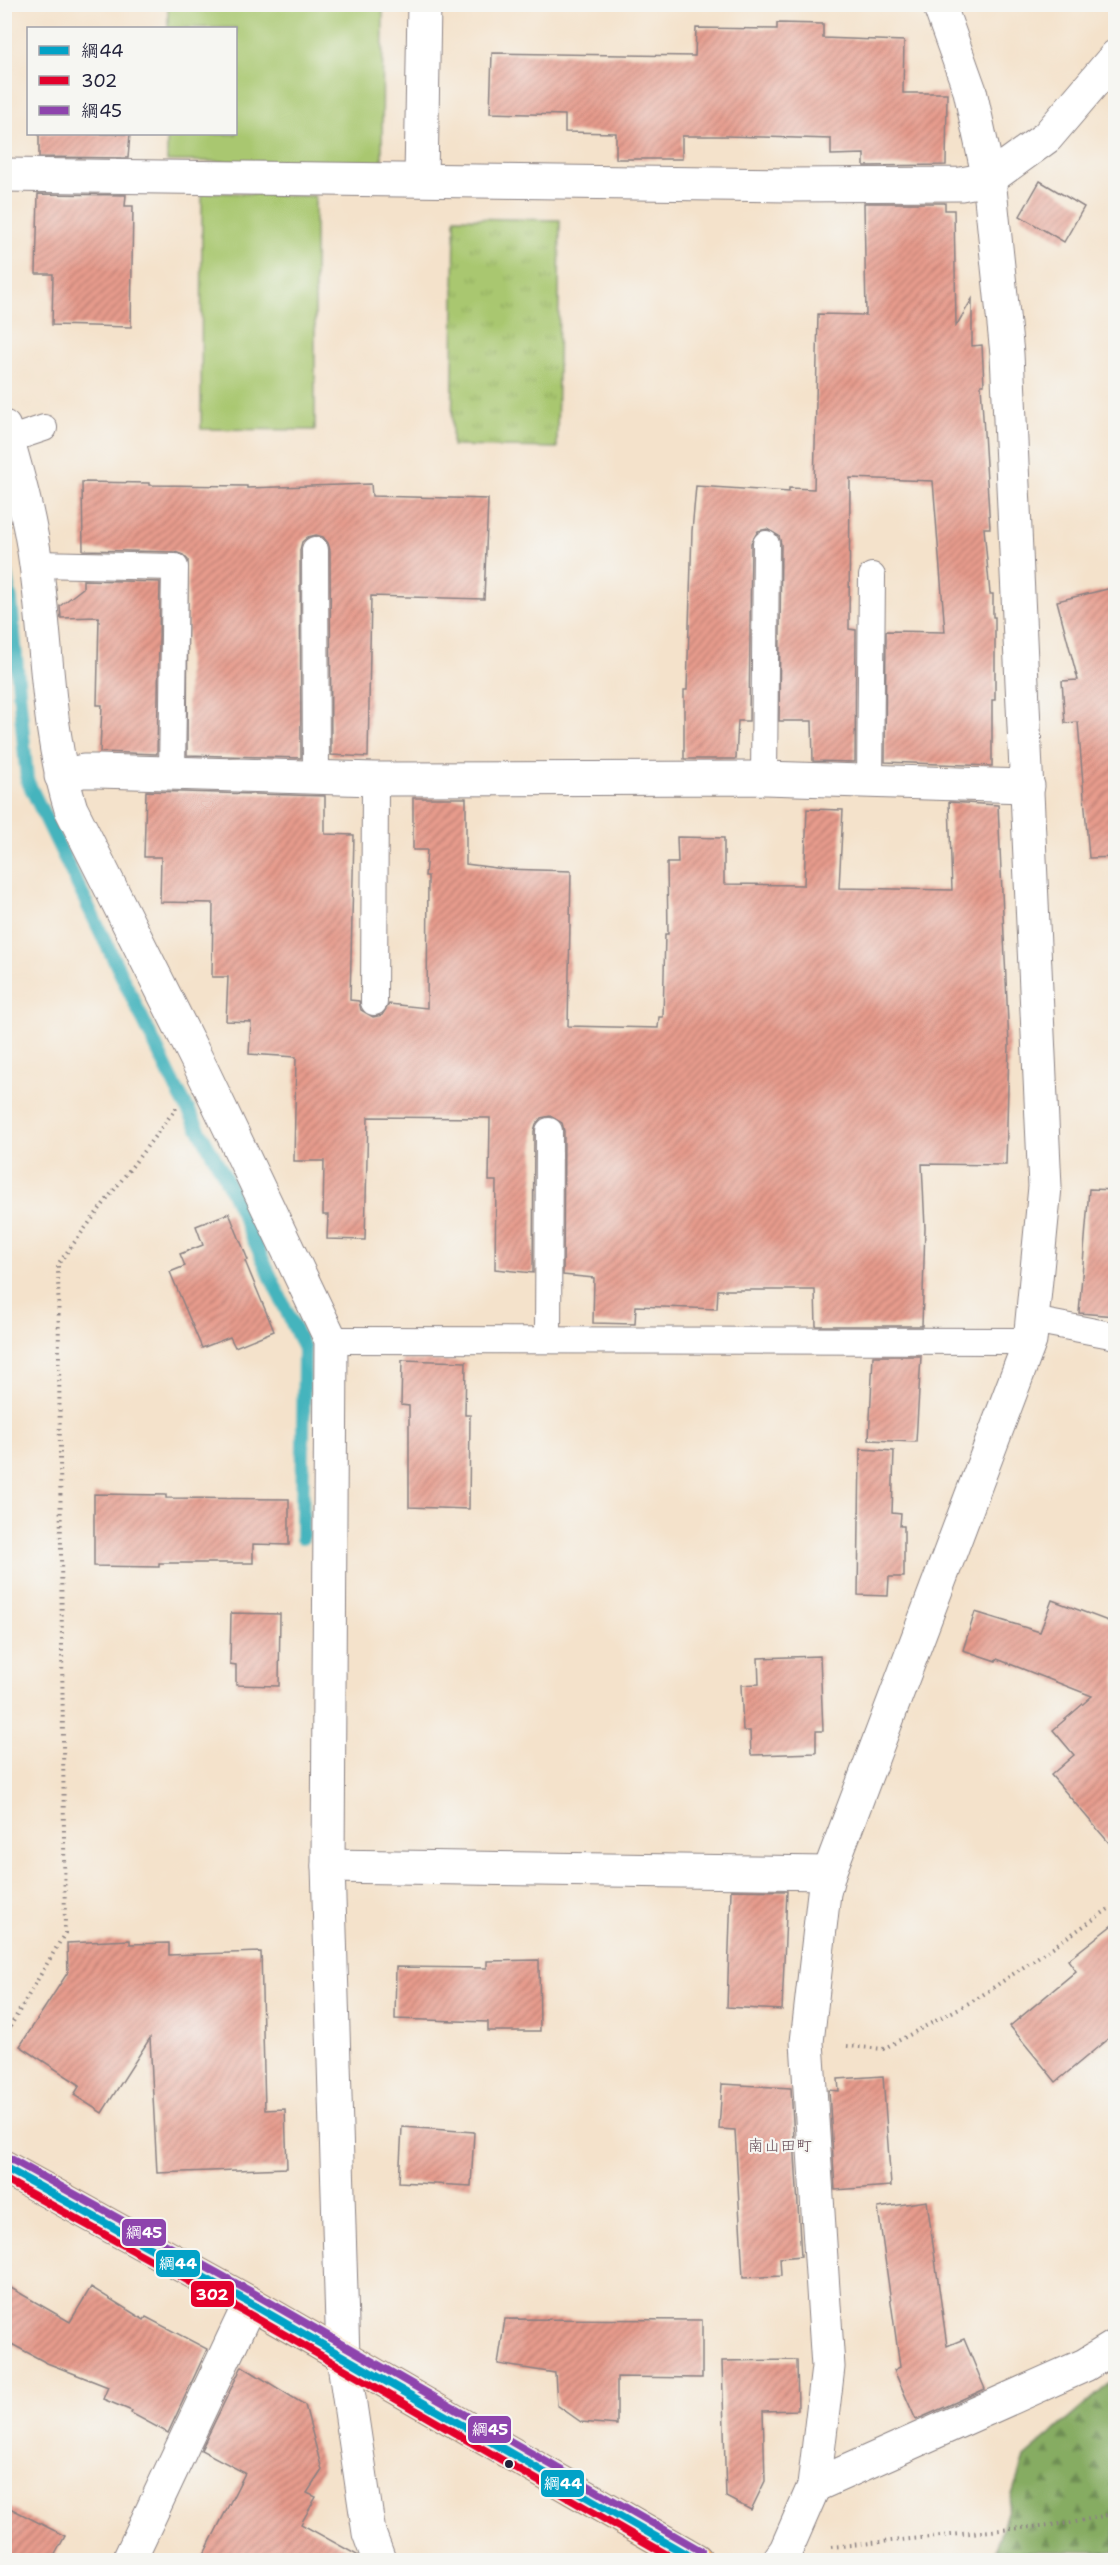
<svg xmlns="http://www.w3.org/2000/svg" width="1120" height="2565" font-family="'Shantell Sans','Klee One',sans-serif">
  <defs>
    <pattern id="grass-tufts" width="24" height="20" patternUnits="userSpaceOnUse" patternTransform="scale(1.5)"><rect width="24" height="20" fill="#a9c76f"/><path d="M3 7l-1-3M5 7V3M7 7l1-3M15 17l-1-3M17 17v-4M19 17l1-3" fill="none" stroke="#91ab61"/></pattern>
    <pattern id="forest-firs" width="22" height="20" patternUnits="userSpaceOnUse" patternTransform="scale(1.5)"><rect width="22" height="20" fill="#86ac62"/><path d="M5 1l3.5 6h-7zM16 11l3.5 6h-7z" fill="#6d8c52"/></pattern>
    <pattern id="building-hatch" width="6" height="6" patternUnits="userSpaceOnUse" patternTransform="scale(1.5)"><rect width="6" height="6" fill="#e79b8c"/><path d="M-1 1l2-2M0 6l6-6M5 7l2-2" fill="none" stroke="#bb7e74"/></pattern>
  </defs>
  <rect width="100%" height="100%" fill="#f6f6f2"/>
  <filter id="ink" filterUnits="userSpaceOnUse"><feTurbulence type="fractalNoise" baseFrequency=".0167" numOctaves="2"/><feDisplacementMap in="SourceGraphic" scale="12" xChannelSelector="R" yChannelSelector="G"/><feConvolveMatrix kernelMatrix="1 2 1 2 8 2 1 2 1" color-interpolation-filters="sRGB"/></filter>
  <filter id="wash" filterUnits="userSpaceOnUse"><feTurbulence type="fractalNoise" baseFrequency=".008" numOctaves="4" result="noise"/><feDisplacementMap in="SourceGraphic" scale="24" xChannelSelector="R" yChannelSelector="G"/><feGaussianBlur stdDeviation="1.35" result="paint"/><feColorMatrix in="noise" values="0 0 0 0 0 0 0 0 0 0 0 0 0 0 0 0 0 1.4 0 .05"/><feComposite in="paint" operator="in"/></filter>
  <g filter="url(#wash)">
    <rect width="100%" height="100%" fill="#f4e2cb"/>
    <polygon fill="url(#grass-tufts)" stroke="#667455" stroke-width="1.5" points="455,218 560,220 557,448 452,446"/>
    <polygon fill="url(#forest-firs)" stroke="#54674e" stroke-width="1.5" points="1115,2379 1115,2552 995,2551 1024,2457"/>
    <g fill="#a9c76f" stroke="#667455" stroke-width="1.5">
      <polygon points="168,5 383,5 382,163 167,161 167,134 236,134 236,28 168,28"/>
      <polygon points="202,192 315,196 315,430 201,429"/>
    </g>
    <g fill="none" stroke-linecap="round" stroke-linejoin="round">
      <polyline stroke="#44b4bd" stroke-width="14" points="4,566 11,601 27,780 176,1088 223,1173 304,1349 302,1538"/>
    </g>
    <g id="blocks">
      <g fill="url(#building-hatch)">
        <polygon points="777,23 823,24 823,38 904,41 903,93 947,93 946,165 864,166 864,154 831,155 831,139 725,136 682,136 682,159 616,159 616,133 565,132 565,115 490,113 492,53 695,56 696,28 777,29"/>
        <polygon points="39,134 130,134 128,158 39,157"/>
        <polygon points="1040,181 1084,207 1064,242 1020,216"/>
        <polygon points="38,194 126,195 125,206 133,206 131,327 52,325 53,274 36,274"/>
        <polygon points="864,203 945,203 945,210 954,210 956,326 972,299 972,346 982,345 984,385 981,385 990,528 984,528 990,594 993,594 993,617 995,617 995,700 992,700 992,766 885,762 886,631 945,632 933,481 850,478 849,629 856,630 855,762 813,761 812,721 779,721 781,544 779,536 767,529 758,531 751,543 749,721 738,721 736,759 684,759 684,690 687,690 692,531 696,486 789,492 789,488 814,489 818,314 866,315"/>
        <polygon points="82,482 149,483 149,485 247,486 247,488 371,484 372,496 488,499 484,599 371,596 368,757 331,755 330,550 328,543 323,537 316,535 308,537 302,542 300,550 301,758 187,755 188,560 183,555 175,552 83,550"/>
        <polygon points="83,580 160,582 157,754 100,752 102,705 97,705 99,617 61,618 60,606 83,588"/>
        <polygon points="1116,587 1116,857 1089,858 1078,722 1065,723 1062,681 1078,680 1057,601"/>
        <polygon points="146,791 325,796 325,834 354,835 350,1000 359,1001 361,1010 373,1017 382,1015 389,1004 427,1008 428,876 425,876 427,850 413,850 413,798 466,798 466,864 504,869 571,871 568,1026 658,1028 659,1017 663,1017 665,934 668,934 667,863 678,863 677,837 724,838 724,884 804,885 807,809 843,810 839,888 952,890 949,802 998,805 1009,1045 1006,1165 922,1164 925,1228 922,1326 816,1326 815,1290 718,1290 717,1309 636,1306 635,1324 593,1323 594,1278 563,1275 564,1131 562,1123 550,1116 541,1118 536,1124 534,1131 533,1273 495,1269 496,1181 489,1181 490,1118 368,1117 365,1240 327,1239 328,1215 323,1215 324,1161 294,1161 296,1057 249,1054 251,1022 226,1021 228,977 212,977 213,903 160,902 161,857 144,857"/>
        <polygon points="1089,1189 1116,1190 1116,1316 1079,1313"/>
        <polygon points="229,1213 248,1260 245,1261 274,1331 235,1347 230,1337 202,1348 170,1272 185,1266 180,1254 203,1245 196,1226"/>
        <polygon points="873,1356 921,1356 916,1442 869,1440"/>
        <polygon points="402,1360 466,1362 465,1415 470,1415 469,1509 409,1507 409,1406 401,1405"/>
        <polygon points="860,1449 894,1451 892,1513 901,1514 900,1526 904,1526 904,1577 889,1577 888,1596 858,1595"/>
        <polygon points="94,1494 166,1495 166,1498 289,1499 289,1545 253,1544 253,1563 159,1563 159,1567 94,1566"/>
        <polygon points="1052,1600 1116,1624 1116,1851 1051,1775 1074,1755 1053,1730 1092,1696 997,1659 996,1661 963,1650 975,1612 1040,1632"/>
        <polygon points="231,1613 280,1614 279,1686 236,1685 236,1665 230,1664"/>
        <polygon points="820,1656 823,1731 816,1731 816,1753 751,1755 750,1731 743,1731 741,1685 759,1684 758,1658"/>
        <polygon points="731,1890 787,1891 782,2010 727,2007"/>
        <polygon points="1116,1922 1116,2032 1056,2082 1010,2026 1076,1971 1068,1960"/>
        <polygon points="130,1940 130,1944 169,1943 169,1955 261,1952 265,2110 285,2109 287,2168 157,2173 150,2038 102,2113 74,2095 80,2085 20,2046 68,1972 67,1943"/>
        <polygon points="539,1960 540,2031 488,2031 488,2022 395,2019 396,1967 487,1968 487,1961"/>
        <polygon points="883,2076 891,2186 835,2190 829,2090 839,2091 838,2079"/>
        <polygon points="722,2084 791,2088 801,2256 780,2258 781,2276 743,2278 735,2130 719,2129"/>
        <polygon points="402,2127 474,2132 471,2186 399,2182"/>
        <polygon points="927,2201 947,2346 964,2339 985,2389 916,2420 894,2370 900,2367 878,2208"/>
        <polygon points="4,2284 70,2322 91,2287 144,2320 146,2317 207,2349 168,2433 131,2413 132,2411 103,2399 108,2387 47,2363 4,2340"/>
        <polygon points="505,2319 702,2320 702,2378 617,2377 617,2425 581,2422 557,2405 555,2373 498,2364"/>
        <polygon points="797,2360 798,2410 763,2411 765,2481 751,2510 726,2497 722,2361"/>
        <polygon points="242,2366 305,2405 322,2470 307,2493 316,2497 301,2524 357,2555 359,2560 201,2560 245,2473 201,2450"/>
        <polygon points="4,2505 65,2536 52,2560 4,2560"/>
      </g>
    </g>
  </g>
  <g filter="url(#ink)">
    <use href="#blocks" fill-opacity="0" stroke="#8b8283" stroke-width="1.5"/>
    <g fill="none" stroke-linecap="round" stroke-linejoin="round">
      <g stroke="#8b8283" stroke-width="28">
        <g id="service">
          <polyline points="8,440 44,428"/>
          <polyline points="315,550 316,778"/>
          <polyline points="36,564 175,567 172,772"/>
          <polyline points="764,778 766,544"/>
          <polyline points="870,781 872,576"/>
          <polyline points="374,1002 375,779"/>
          <polyline points="1033,1320 1116,1336"/>
          <polyline points="331,1340 1030,1341"/>
          <polyline points="548,1340 549,1131"/>
        </g>
      </g>
      <g stroke="#8b8283" stroke-width="35">
        <g id="minor">
          <polyline points="4,175 787,185 961,184 989,179 1047,137 1116,56"/>
          <polyline points="421,179 424,4"/>
          <path d="M4 427C17 472 30 518 36 565 48 647 46 729 71 809L203 1072 331 1340 328 1866 343 2357 369 2533 379 2560"/>
          <polyline points="61,776 83,771 98,771 375,779 764,778 1028,786"/>
          <polyline points="328,1866 829,1873"/>
          <polyline points="814,2486 1085,2365 1116,2346"/>
          <polyline points="129,2560 250,2303"/>
          <polyline points="779,2560 786,2550 814,2486 828,2367 807,2042 824,1893 829,1873 1030,1341 1045,1187 1007,354 989,179 970,91 939,4"/>
        </g>
      </g>
      <g stroke="#8b8283" stroke-width="35">
        <polyline id="primary" points="4,2167 250,2303 696,2560"/>
      </g>
      <g stroke="#8b8283" stroke-width="4" stroke-dasharray="1.5 4.5" stroke-linecap="butt">
        <polyline points="4,2037 65,1933 58,1264 177,1107"/>
        <polyline points="847,2046 883,2049 978,1998 1116,1904"/>
        <polyline points="831,2547 1071,2523 1116,2513"/>
      </g>
      <use href="#service" stroke="#fff" stroke-width="26"/>
      <use href="#minor" stroke="#fff" stroke-width="33"/>
      <use href="#primary" stroke="#ffbb71" stroke-width="33"/>
      <g stroke="#f6f6f2" stroke-width="12">
        <polyline id="bus-1" points="4,2167 250,2303 696,2560"/>
      </g>
      <g stroke="#f6f6f2" stroke-width="12">
        <polyline id="bus-2" points="4,2179 245,2312 676,2560"/>
      </g>
      <g stroke="#f6f6f2" stroke-width="12">
        <polyline id="bus-3" points="9,2158 255,2294 701,2551"/>
      </g>
      <use href="#bus-1" stroke="#02a2c7" stroke-width="8"/>
      <use href="#bus-2" stroke="#e4002b" stroke-width="8"/>
      <use href="#bus-3" stroke="#8e44ad" stroke-width="8"/>
    </g>
  </g>
  <circle fill="#22223b" stroke="#f6f6f2" stroke-width="2" cx="509" cy="2464" r="5"/>
  <g text-anchor="middle" stroke-width="4.5" stroke-linejoin="round" paint-order="stroke">
    <g font-size="16" fill="#674c57" stroke="#f6f6f2">
      <text x="780" y="2151">南山田町</text>
    </g>
  </g>
  <g stroke="#f6f6f2" stroke-width="2">
    <rect x="121" y="2218" width="46" height="29" rx="6" fill="#8e44ad"/>
    <rect x="155" y="2249" width="46" height="29" rx="6" fill="#02a2c7"/>
    <rect x="190" y="2280" width="45" height="28" rx="6" fill="#e4002b"/>
    <rect x="467" y="2415" width="45" height="29" rx="6" fill="#8e44ad"/>
    <rect x="540" y="2469" width="45" height="29" rx="6" fill="#02a2c7"/>
  </g>
  <g font-size="16" text-anchor="middle" font-weight="bold" fill="#fff">
    <text x="144" y="2238">綱45</text>
    <text x="178" y="2269">綱44</text>
    <text x="212" y="2300">302</text>
    <text x="490" y="2435">綱45</text>
    <text x="563" y="2489">綱44</text>
  </g>
  <rect width="1120" height="2565" fill="none" stroke="#f6f6f2" stroke-width="24"/>
  <rect x="27" y="27" width="210" height="108" fill="#f6f6f2" stroke="#a1a1a9" stroke-width="1.5"/>
  <rect x="39" y="46" width="30" height="9" fill="#02a2c7" stroke="#a1a1a9" stroke-width="1.5"/>
  <text x="81" y="57" font-size="18" fill="#22223b">綱44</text>
  <rect x="39" y="76" width="30" height="9" fill="#e4002b" stroke="#a1a1a9" stroke-width="1.5"/>
  <text x="81" y="87" font-size="18" fill="#22223b">302</text>
  <rect x="39" y="106" width="30" height="9" fill="#8e44ad" stroke="#a1a1a9" stroke-width="1.5"/>
  <text x="81" y="117" font-size="18" fill="#22223b">綱45</text>
</svg>
